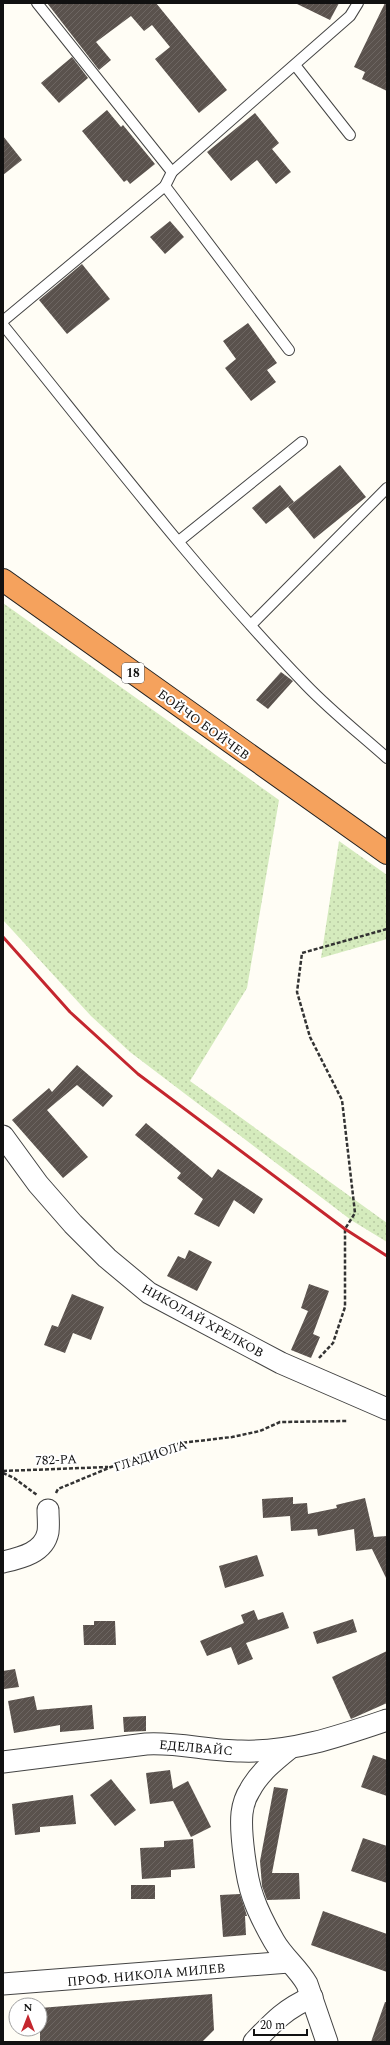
<svg xmlns="http://www.w3.org/2000/svg" width="390" height="2045" font-family="Spectral,serif">
  <defs>
    <pattern id="grass-dots" width="8" height="8" patternUnits="userSpaceOnUse"><rect width="8" height="8" fill="#d5ebbd"/><path d="M2 2h.1M6 6h.1" fill="none" stroke="#b6c8a1" stroke-width="1.8" stroke-linecap="round"/></pattern>
    <pattern id="building-hatch" width="6" height="6" patternUnits="userSpaceOnUse"><rect width="6" height="6" fill="#5a524d"/><path d="M-1 1l2-2M0 6l6-6M5 7l2-2" fill="none" stroke="#6d6662"/></pattern>
  </defs>
  <rect width="100%" height="100%" fill="#fffdf5"/>
  <g fill="url(#grass-dots)">
    <polygon points="3,603 279,800 247,988 190,1081 387,1223 387,1242 351,1220 130,1052 91,1016 3,920"/>
    <polygon points="339,841 387,875 387,939 321,958"/>
  </g>
  <g fill="url(#building-hatch)">
    <polygon points="47,3 156,3 227,90 199,113 155,59 170,47 152,25 144,31 131,16 96,42 111,60 99,70"/>
    <polygon points="295,3 339,3 330,20"/>
    <polygon points="385,3 387,3 387,91 362,79 365,72 354,67"/>
    <polygon points="72,57 88,78 59,103 41,83"/>
    <polygon points="107,110 121,127 123,125 155,164 130,184 127,180 124,182 82,131"/>
    <polygon points="255,113 279,143 272,149 291,172 276,184 257,160 231,181 207,152"/>
    <polygon points="3,136 22,160 3,175"/>
    <polygon points="170,221 184,237 165,254 150,237"/>
    <polygon points="82,264 110,299 67,334 39,300"/>
    <polygon points="248,323 277,363 267,370 276,382 251,401 225,368 236,359 223,341"/>
    <polygon points="340,465 366,497 314,539 288,507"/>
    <polygon points="280,485 294,502 266,524 252,508"/>
    <polygon points="281,672 293,681 268,709 256,700"/>
    <polygon points="77,1065 113,1096 103,1107 77,1085 47,1110 88,1157 63,1178 12,1120 49,1088 52,1092"/>
    <polygon points="146,1123 212,1178 218,1169 263,1199 254,1214 234,1200 219,1227 194,1214 203,1199 177,1178 181,1173 135,1135"/>
    <polygon points="189,1250 212,1262 197,1291 167,1276 178,1256 185,1259"/>
    <polygon points="309,1284 329,1291 313,1334 320,1337 311,1358 291,1350 308,1311 301,1308"/>
    <polygon points="72,1294 104,1307 91,1340 73,1333 65,1353 44,1345 52,1325 58,1327"/>
    <polygon points="293,1497 293,1504 307,1503 308,1514 337,1508 336,1505 365,1498 374,1537 387,1536 387,1580 372,1549 356,1551 354,1529 318,1536 317,1529 291,1531 290,1516 263,1518 262,1499"/>
    <polygon points="257,1555 264,1576 225,1588 219,1566"/>
    <polygon points="254,1610 258,1620 283,1612 289,1628 246,1643 253,1659 238,1665 231,1647 207,1656 200,1641 244,1623 241,1615"/>
    <polygon points="353,1619 357,1632 317,1644 313,1632"/>
    <polygon points="94,1621 115,1621 116,1645 84,1645 83,1625 94,1625"/>
    <polygon points="387,1651 387,1703 351,1719 332,1677"/>
    <polygon points="15,1669 19,1687 4,1689 3,1671"/>
    <polygon points="34,1696 37,1710 92,1705 94,1729 60,1732 60,1725 14,1733 8,1701"/>
    <polygon points="146,1716 146,1731 124,1732 123,1717"/>
    <polygon points="373,1755 387,1760 387,1796 361,1787"/>
    <polygon points="170,1770 173,1789 188,1781 211,1827 191,1837 173,1801 150,1804 146,1773"/>
    <polygon points="111,1779 136,1810 115,1826 90,1795"/>
    <polygon points="274,1787 288,1789 272,1873 299,1873 300,1899 267,1900 262,1886 260,1861"/>
    <polygon points="73,1795 76,1824 40,1827 40,1832 15,1835 12,1804"/>
    <polygon points="363,1838 387,1846 387,1883 351,1871"/>
    <polygon points="193,1839 195,1868 171,1870 171,1877 142,1879 140,1848 164,1847 164,1841"/>
    <rect x="131" y="1885" width="24" height="14"/>
    <polygon points="240,1894 247,1916 245,1916 246,1935 223,1937 220,1895"/>
    <polygon points="323,1911 387,1934 387,1972 311,1945"/>
    <polygon points="212,1994 214,2030 202,2042 40,2042 40,2008"/>
    <polygon points="385,2002 387,2002 387,2042 371,2042"/>
  </g>
  <g fill="none" stroke-linecap="round" stroke-linejoin="round">
    <g stroke="#444" stroke-width="12">
      <g id="lane">
        <polyline points="37,3 172,172"/>
        <polyline points="295,65 350,135"/>
        <polyline points="165,186 289,350"/>
        <polyline points="3,321 165,186 172,172 350,16 358,3"/>
        <path d="M3 325C102 447 197 572 306 685 331 711 360 734 387 758"/>
        <polyline points="179,541 302,442"/>
        <polyline points="251,625 387,488"/>
      </g>
    </g>
    <g stroke="#444" stroke-width="23">
      <g id="street">
        <polyline points="3,1136 38,1184 73,1224 107,1258 149,1293 281,1363 387,1409"/>
        <path d="M3 1562C20 1558 44 1553 48 1532 49 1525 48 1517 48 1510"/>
        <path d="M290 1748C275 1760 259 1773 250 1790 246 1796 243 1805 242 1813 240 1832 246 1878 253 1897 258 1912 266 1927 274 1941 283 1957 298 1968 307 1984L327 2042"/>
        <path d="M3 1762 146 1744C178 1742 209 1751 241 1751 291 1753 340 1736 387 1720"/>
        <polyline points="3,1984 289,1962"/>
        <path d="M254 2042C274 2021 285 2009 312 1997"/>
      </g>
    </g>
    <g stroke="#222" stroke-width="24">
      <polyline id="highway" points="3,580 387,853"/>
    </g>
    <g stroke="#333" stroke-width="2.5" stroke-dasharray="4 2" stroke-linecap="butt">
      <polyline points="319,1358 333,1343 345,1307 345,1229 355,1213 342,1100 310,1037 297,992 302,953 387,929"/>
      <polyline points="3,1471 108,1467"/>
      <polyline points="3,1473 14,1478 37,1495"/>
      <polyline points="56,1493 58,1489 111,1467 181,1443 232,1437 260,1431 280,1422 347,1421"/>
    </g>
    <use href="#lane" stroke="#fff" stroke-width="10"/>
    <use href="#street" stroke="#fff" stroke-width="21"/>
    <use href="#highway" stroke="#f5a25d" stroke-width="22"/>
    <polyline stroke="#c4262e" stroke-width="3" points="3,937 70,1012 138,1074 345,1229 387,1256"/>
  </g>
  <g text-anchor="middle" stroke-width="4" stroke-linejoin="round" paint-order="stroke">
    <rect fill="#fff" stroke="#585858" stroke-width="1" x="122" y="663" width="22" height="20" rx="3"/>
    <g font-size="12" font-weight="bold" fill="#111">
      <text x="133" y="677">18</text>
    </g>
    <g font-size="13" fill="#111" stroke="#fff">
      <text transform="translate(204 724) rotate(36)" y="5">БОЙЧО БОЙЧЕВ</text>
      <text transform="translate(203 1320) rotate(29)" y="5">НИКОЛАЙ ХРЕЛКОВ</text>
      <text transform="translate(150 1455) rotate(-18)" y="5">ГЛАДИОЛА</text>
      <text transform="translate(56 1459) rotate(-2)" y="5">782-РА</text>
      <text transform="translate(196 1747) rotate(5)" y="5">ЕДЕЛВАЙС</text>
      <text transform="translate(146 1974) rotate(-5)" y="5">ПРОФ. НИКОЛА МИЛЕВ</text>
    </g>
  </g>
  <rect width="390" height="2045" fill="none" stroke="#111111" stroke-width="8"/>
  <g transform="translate(28 2017)"><circle r="19" fill="#ffffff" stroke="#a0a0a0"/>
  <path d="M0-3L7 15L0 10L-7 15Z" fill="#c4262e"/>
  <text y="-6" font-size="11" font-weight="bold" text-anchor="middle" fill="#111111">N</text>
  </g>
  <path d="M254 2029v6h53v-6" fill="none" stroke="#111111" stroke-width="2"/>
  <text x="260" y="2029" font-size="12" fill="#111111" stroke="#ffffff" stroke-width="3" paint-order="stroke">20 m</text>
</svg>
